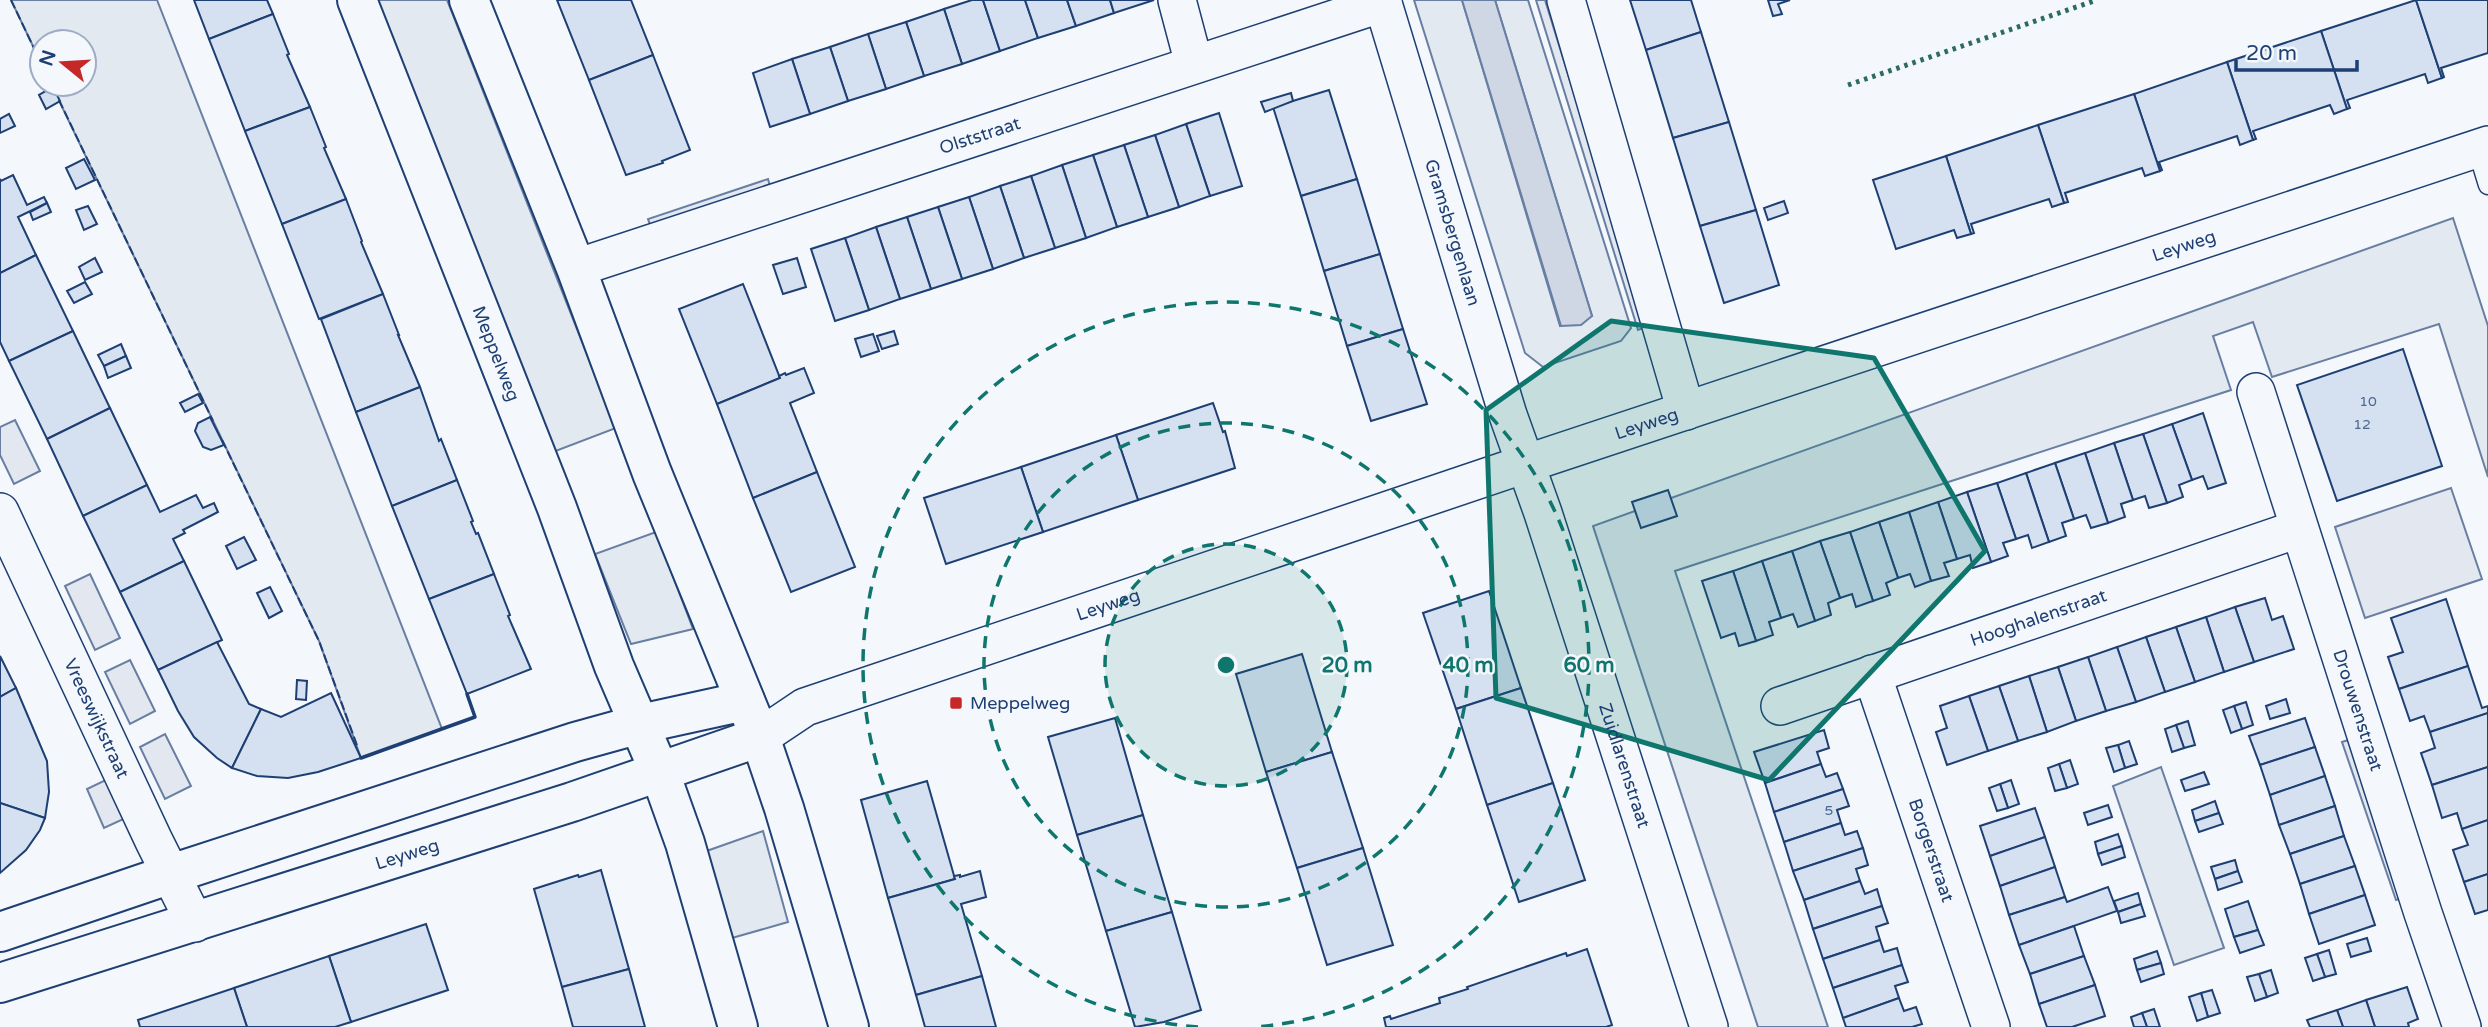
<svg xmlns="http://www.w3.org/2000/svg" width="2488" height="1027" font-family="'Varela Round',sans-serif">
  <rect width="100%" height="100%" fill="#f4f7fb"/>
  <g fill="#e3e9f0" stroke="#687fa3" stroke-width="2">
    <polygon points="11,0 157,0 442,729 361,758 319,641 51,84 84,84 84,42 42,42 42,65"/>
    <polygon points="373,0 447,0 616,428 553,452"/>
    <polygon points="1414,0 1462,0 1560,326 1592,316 1495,0 1528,0 1631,328 1621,341 1543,367 1525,353"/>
    <polygon points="2453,218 2488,326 2488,477 2439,324 2272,377 2253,322 2213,336 2231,390 1675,571 1828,1027 1758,1027 1593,526"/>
    <polygon points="656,532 693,629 631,644 595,554"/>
    <polygon points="2161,767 2224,948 2174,965 2113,786"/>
    <polygon points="763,831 788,922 725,940 701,853"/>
  </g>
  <g fill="#e3e8f0" stroke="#687fa3" stroke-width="2">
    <polygon points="1536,0 1545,0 1619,239 1646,327 1638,330"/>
    <polygon points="768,179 771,190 652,230 648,219"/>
    <polygon points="15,420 40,471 14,484 0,455 0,427"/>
    <polygon points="2451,488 2482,579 2365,618 2335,527"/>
    <polygon points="90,574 120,638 95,650 65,586"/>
    <polygon points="130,660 155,711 130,724 105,672"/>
    <polygon points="165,734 191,786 165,799 140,747"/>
    <polygon points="2352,739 2405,897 2396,900 2342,742"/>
    <polygon points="112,777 130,816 104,828 87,789"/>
  </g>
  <polygon fill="#cfd7e4" stroke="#687fa3" stroke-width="2" points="1462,0 1495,0 1592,316 1581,325 1561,326"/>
  <g fill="#d5e0f0" stroke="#1d3f73" stroke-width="2">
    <polygon points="194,0 267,0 273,14 209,39"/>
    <polygon points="557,0 631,0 653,55 589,80"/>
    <polygon points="972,0 983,0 1000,51 962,64 944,9"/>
    <polygon points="983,0 1025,0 1038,38 1000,51"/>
    <polygon points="1025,0 1067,0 1076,26 1038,38"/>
    <polygon points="1067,0 1110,0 1114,13 1076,26"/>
    <polygon points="1110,0 1154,0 1114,13"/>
    <polygon points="1630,0 1691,0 1701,32 1646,50"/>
    <polygon points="1768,0 1790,0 1778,4 1782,14 1773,16"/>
    <polygon points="2416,0 2442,78 2428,83 2425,74 2347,100 2350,108 2347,109 2321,31"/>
    <polygon points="2416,0 2488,0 2488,53 2441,68 2444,77 2442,78"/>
    <polygon points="944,9 962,64 924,76 906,22"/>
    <polygon points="273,14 289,54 287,55 310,107 245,131 209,39"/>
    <polygon points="906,22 924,76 886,89 868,34"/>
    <polygon points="2321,31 2347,109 2334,114 2330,105 2253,131 2256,139 2253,140 2227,62"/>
    <polygon points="1701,32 1729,122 1673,138 1646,50"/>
    <polygon points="868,34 886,89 848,101 830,47"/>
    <polygon points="830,47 848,101 810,114 792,59"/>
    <polygon points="653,55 690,150 662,161 663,163 626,175 589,80"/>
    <polygon points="792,59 810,114 770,127 753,73"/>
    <polygon points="2227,62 2253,140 2240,145 2237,136 2159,162 2162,170 2160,171 2134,94"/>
    <polygon points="53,87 60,101 46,109 39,95"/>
    <polygon points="1329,90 1357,179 1301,196 1273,107"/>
    <polygon points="1291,93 1293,101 1265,112 1261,102"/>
    <polygon points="2134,94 2160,171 2145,176 2142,168 2065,193 2068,202 2064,203 2038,125"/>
    <polygon points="310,107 326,147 324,148 346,199 282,224 245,131"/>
    <polygon points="1219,113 1242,186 1210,196 1186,124"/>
    <polygon points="9,114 15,126 0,133 0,119"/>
    <polygon points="1729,122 1756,210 1700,226 1673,138"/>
    <polygon points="1186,124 1210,196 1179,207 1155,135"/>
    <polygon points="2038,125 2064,203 2052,207 2049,199 1971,224 1974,233 1971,234 1946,156"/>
    <polygon points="1155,135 1179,207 1148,217 1124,145"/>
    <polygon points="1124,145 1148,217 1117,227 1093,155"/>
    <polygon points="1093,155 1117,227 1086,238 1062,165"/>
    <polygon points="1946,156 1971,234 1957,238 1954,230 1896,249 1873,180"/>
    <polygon points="84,159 95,180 76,189 66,168"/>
    <polygon points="1062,165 1086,238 1055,248 1031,176"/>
    <polygon points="13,175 27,205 44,197 47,203 18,217 36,255 0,273 0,179 1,181"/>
    <polygon points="1031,176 1055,248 1024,258 1000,186"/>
    <polygon points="1357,179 1380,254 1324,271 1301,196"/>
    <polygon points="1000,186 1024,258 993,269 969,197"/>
    <polygon points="969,197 993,269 962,279 938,207"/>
    <polygon points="346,199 362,241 361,242 383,294 319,319 282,224"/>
    <polygon points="1784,201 1788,213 1768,220 1764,208"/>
    <polygon points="47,203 51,212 33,220 30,212"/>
    <polygon points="88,206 97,224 84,230 76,210"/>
    <polygon points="938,207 962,279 931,289 907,217"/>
    <polygon points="1756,210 1779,285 1724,303 1700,226"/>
    <polygon points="907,217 931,289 900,299 876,227"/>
    <polygon points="876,227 900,299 869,310 845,238"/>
    <polygon points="845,238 869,310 835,321 811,249"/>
    <polygon points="1380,254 1403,329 1347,346 1324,271"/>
    <polygon points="36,255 73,331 9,361 0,342 0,273"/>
    <polygon points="95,258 102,272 85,280 79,267"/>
    <polygon points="797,258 806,287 783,294 773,265"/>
    <polygon points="85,282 92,294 74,303 67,291"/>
    <polygon points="743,284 780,378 717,404 679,309"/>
    <polygon points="383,294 399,335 398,335 420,387 356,412 321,319"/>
    <polygon points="1403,329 1427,404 1371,421 1347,346"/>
    <polygon points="73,331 110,408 47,439 9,361"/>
    <polygon points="894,331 898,344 882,349 877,336"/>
    <polygon points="873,334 879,351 861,357 855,339"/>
    <polygon points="121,344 126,356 104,366 98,355"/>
    <polygon points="2403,349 2442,466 2337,501 2297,385"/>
    <polygon points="126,356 131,368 108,378 104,366"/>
    <polygon points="804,368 814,393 790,403 817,472 753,498 717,404 780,378 779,376 785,373 786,375"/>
    <polygon points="420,387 439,441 441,439 457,480 392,506 356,412"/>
    <polygon points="198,394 203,403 185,412 180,403"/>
    <polygon points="1213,403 1223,432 1225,431 1235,468 1138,500 1116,435"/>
    <polygon points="110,408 147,485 83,516 47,439"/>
    <polygon points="2203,413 2226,483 2208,489 2203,476 2192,480 2172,424"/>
    <polygon points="210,417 224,445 211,450 203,447 195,431 198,423"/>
    <polygon points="2172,424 2192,480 2179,485 2183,497 2167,503 2143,434"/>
    <polygon points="2143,434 2167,503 2149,508 2145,496 2133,500 2114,443"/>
    <polygon points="1116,435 1138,500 1043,532 1021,467"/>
    <polygon points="2114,443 2133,500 2121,504 2125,517 2108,523 2085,453"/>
    <polygon points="2085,453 2108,523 2091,528 2086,515 2074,519 2055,463"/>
    <polygon points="2055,463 2074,519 2062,523 2066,536 2049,542 2026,473"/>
    <polygon points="1021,467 1043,532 946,564 924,498"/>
    <polygon points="817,472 855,567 791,592 753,498"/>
    <polygon points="2026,473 2049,542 2032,548 2028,535 2016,539 1997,483"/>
    <polygon points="457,480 473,521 471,522 476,534 478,533 494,574 429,599 392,506"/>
    <polygon points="1997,483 2016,539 2003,543 2008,556 1991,562 1967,492"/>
    <polygon points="147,485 160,512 196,495 203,508 214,503 218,512 183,530 185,533 173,539 184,561 120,592 83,516"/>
    <polygon points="1668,490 1677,516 1641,528 1632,502"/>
    <polygon points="1967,492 1991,562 1973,568 1970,555 1957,559 1938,502"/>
    <polygon points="1938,502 1957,559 1944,563 1949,576 1931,581 1909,512"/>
    <polygon points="1909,512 1931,581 1915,587 1910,574 1898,578 1879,522"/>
    <polygon points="1879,522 1898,578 1886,583 1890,595 1873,601 1850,532"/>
    <polygon points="1850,532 1873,601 1856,607 1852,594 1840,598 1820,541"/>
    <polygon points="244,537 256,560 237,569 226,546"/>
    <polygon points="1820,541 1840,598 1828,603 1831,615 1815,621 1792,551"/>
    <polygon points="1792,551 1815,621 1798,627 1793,614 1781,618 1762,561"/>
    <polygon points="184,561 222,640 158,670 120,592"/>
    <polygon points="1762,561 1781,618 1769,622 1773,635 1756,641 1733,571"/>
    <polygon points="1733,571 1756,641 1739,646 1735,633 1721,638 1702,581"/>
    <polygon points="494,574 510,615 508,616 531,669 467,694 429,599"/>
    <polygon points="270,587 282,611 269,618 257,593"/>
    <polygon points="1489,591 1521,688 1456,709 1423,613"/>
    <polygon points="2265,598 2272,620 2283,616 2294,649 2254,662 2235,607"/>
    <polygon points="2446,599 2468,666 2399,689 2388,657 2403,652 2391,618"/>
    <polygon points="2235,607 2254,662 2224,672 2206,617"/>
    <polygon points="2206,617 2224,672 2195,682 2176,627"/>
    <polygon points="2176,627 2195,682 2165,692 2146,637"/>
    <polygon points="2146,637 2165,692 2136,702 2117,647"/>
    <polygon points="217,642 249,704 261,709 232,768 217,758 194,737 178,711 158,670"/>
    <polygon points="2117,647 2136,702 2106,711 2088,657"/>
    <polygon points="1302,654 1332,752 1266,772 1236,674"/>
    <polygon points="0,656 16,688 0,697"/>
    <polygon points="2088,657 2106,711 2076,721 2058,667"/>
    <polygon points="2468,666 2482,708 2488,706 2488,713 2430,732 2424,716 2410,721 2399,689"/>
    <polygon points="2058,667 2076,721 2047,732 2029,676"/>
    <polygon points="2029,676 2047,732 2018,741 1999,686"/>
    <polygon points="297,680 307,681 306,700 296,699"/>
    <polygon points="1999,686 2018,741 1988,751 1969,696"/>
    <polygon points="16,688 47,761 49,792 45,818 0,803 0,697"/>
    <polygon points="1521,688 1553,783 1487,805 1456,709"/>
    <polygon points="331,693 361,758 318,772 288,778 257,776 232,768 261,709 281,717"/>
    <polygon points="1969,696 1988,751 1947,765 1936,732 1947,728 1940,706"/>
    <polygon points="2286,699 2290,713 2270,719 2266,706"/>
    <polygon points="2246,702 2253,725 2242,729 2234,706"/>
    <polygon points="2234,706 2242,729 2231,733 2223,710"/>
    <polygon points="2488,713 2488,767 2432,785 2421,753 2435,748 2430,732"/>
    <polygon points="1115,718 1143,815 1077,835 1048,737"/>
    <polygon points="2305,718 2315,747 2260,765 2249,736"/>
    <polygon points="2188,721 2195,745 2184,748 2176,725"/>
    <polygon points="2176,725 2184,748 2172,752 2165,729"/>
    <polygon points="1824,730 1829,748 1817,752 1821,764 1765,783 1754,752"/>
    <polygon points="2129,741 2137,764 2125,768 2118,745"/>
    <polygon points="2118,745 2125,768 2114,772 2106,748"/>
    <polygon points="2315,747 2325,776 2270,795 2260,765"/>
    <polygon points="1332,752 1363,848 1297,868 1266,772"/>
    <polygon points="2070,760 2078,784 2067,788 2059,764"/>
    <polygon points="1821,764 1826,777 1837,773 1843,789 1774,812 1765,783"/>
    <polygon points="2059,764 2067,788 2055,791 2048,768"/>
    <polygon points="2488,767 2488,820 2462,829 2457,813 2442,818 2432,785"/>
    <polygon points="2204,772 2209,784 2185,791 2181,780"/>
    <polygon points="2325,776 2335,806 2279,825 2270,795"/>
    <polygon points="2011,780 2019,804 2008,808 2000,784"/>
    <polygon points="927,781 955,879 888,898 861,800"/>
    <polygon points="1553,783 1585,880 1519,902 1487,805"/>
    <polygon points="2000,784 2008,808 1997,811 1989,788"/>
    <polygon points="1843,789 1849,806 1837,810 1841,823 1784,842 1774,812"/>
    <polygon points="2215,801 2219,813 2195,821 2192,810"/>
    <polygon points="0,803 45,818 40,830 26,850 0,873"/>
    <polygon points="2108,805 2112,817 2088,825 2084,813"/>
    <polygon points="2335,806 2344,836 2290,854 2279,825"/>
    <polygon points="2035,808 2045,837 1990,856 1980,826"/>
    <polygon points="2219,813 2223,824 2199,832 2195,821"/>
    <polygon points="1143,815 1172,912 1106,931 1077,835"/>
    <polygon points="2488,820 2488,874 2464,882 2453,850 2468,845 2462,829"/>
    <polygon points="1841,823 1845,835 1857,831 1863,848 1793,871 1784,842"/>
    <polygon points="2118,834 2122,846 2098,854 2095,842"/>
    <polygon points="2344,836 2355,866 2300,884 2290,854"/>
    <polygon points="2045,837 2055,867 2000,886 1990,856"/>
    <polygon points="2122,846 2125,857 2102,865 2098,854"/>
    <polygon points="1363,848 1393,945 1327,965 1297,868"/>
    <polygon points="1863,848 1868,865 1856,869 1860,881 1804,900 1793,871"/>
    <polygon points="2235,860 2238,871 2215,879 2211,867"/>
    <polygon points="2355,866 2365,895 2309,914 2300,884"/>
    <polygon points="2055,867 2065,897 2009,915 2000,886"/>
    <polygon points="601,870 629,969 562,987 534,889 578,875 579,877"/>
    <polygon points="980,871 986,897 961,904 982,976 916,995 888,898 955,879 954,876 960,875 960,877"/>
    <polygon points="2238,871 2242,882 2218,890 2215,879"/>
    <polygon points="2488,874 2488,910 2475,914 2464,882"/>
    <polygon points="1860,881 1865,894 1877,889 1882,906 1813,929 1804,900"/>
    <polygon points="2108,887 2117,911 2019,945 2009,915 2065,897 2067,902"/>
    <polygon points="2138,893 2141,904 2118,912 2114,901"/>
    <polygon points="2365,895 2375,925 2319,944 2309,914"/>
    <polygon points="2248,901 2258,930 2234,937 2225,909"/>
    <polygon points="2141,904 2145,916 2121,923 2118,912"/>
    <polygon points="1882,906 1888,923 1876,927 1880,940 1823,959 1813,929"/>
    <polygon points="1172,912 1201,1010 1164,1022 1135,1027 1106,931"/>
    <polygon points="426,924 448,990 351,1022 329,956"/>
    <polygon points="2074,926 2084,956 2030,974 2019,945"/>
    <polygon points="2258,930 2264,945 2240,953 2234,937"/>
    <polygon points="2367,938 2371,951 2351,957 2347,944"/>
    <polygon points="1880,940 1884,952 1897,948 1902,965 1833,988 1823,959"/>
    <polygon points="1587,949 1612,1025 1606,1027 1386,1027 1384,1018 1390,1016 1391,1019 1440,1003 1439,998 1468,989 1467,987 1566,953 1567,956"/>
    <polygon points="2329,950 2336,974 2325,977 2317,954"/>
    <polygon points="2157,951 2161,963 2137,970 2134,959"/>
    <polygon points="2317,954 2325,977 2313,981 2305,958"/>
    <polygon points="329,956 351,1022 335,1027 247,1027 234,988"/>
    <polygon points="2084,956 2095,985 2039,1004 2030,974"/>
    <polygon points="2161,963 2164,974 2141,982 2137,970"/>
    <polygon points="1902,965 1908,982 1895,986 1899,998 1843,1018 1833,988"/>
    <polygon points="629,969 645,1027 573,1027 562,987"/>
    <polygon points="2271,970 2278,993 2267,997 2259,974"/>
    <polygon points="2259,974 2267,997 2255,1001 2247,977"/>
    <polygon points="982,976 996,1027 925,1027 916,995"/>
    <polygon points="2095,985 2105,1016 2072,1027 2047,1027 2039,1004"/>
    <polygon points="2407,987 2418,1019 2408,1023 2409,1027 2375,1027 2366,1000"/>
    <polygon points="234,988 247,1027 140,1027 138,1020"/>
    <polygon points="2212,990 2220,1013 2208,1017 2201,993"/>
    <polygon points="2201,993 2208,1017 2197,1021 2189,997"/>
    <polygon points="1899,998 1904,1011 1916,1007 1922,1024 1912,1027 1846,1027 1843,1018"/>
    <polygon points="2366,1000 2375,1027 2343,1027 2337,1010"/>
    <polygon points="2154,1009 2160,1027 2147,1027 2142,1013"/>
    <polygon points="2337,1010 2343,1027 2310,1027 2307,1020"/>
    <polygon points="2142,1013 2147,1027 2134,1027 2131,1017"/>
  </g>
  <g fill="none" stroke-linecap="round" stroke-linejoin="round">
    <g stroke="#1d3f73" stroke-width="21">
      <polyline id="lane" points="2477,149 2488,185"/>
    </g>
    <g stroke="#1d3f73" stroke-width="40">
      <g id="street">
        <polyline points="1177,0 1194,64"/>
        <path id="s1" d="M1382 0 1508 415 1543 513 1709 1027"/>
        <polyline points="1566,0 1686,411"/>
        <path id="s2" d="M576 268 1383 3"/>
        <path id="s3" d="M2256 392 2423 913 2462 1027"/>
        <path id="s4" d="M0 512 154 841 195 923"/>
        <path id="s5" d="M1872 674 1991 1027"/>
        <path id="s6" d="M1780 706 2298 529"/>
        <path id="s7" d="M760 737 805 707 1525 464 2488 145"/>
      </g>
    </g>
    <g stroke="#1d3f73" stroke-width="42">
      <g id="secondary">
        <path id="s8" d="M357 0 557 508 614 666 660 773 685 843 738 1027"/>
        <polyline points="469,0 576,268 652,473 760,737 784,808 849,1027"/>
        <polyline points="0,932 171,874 575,742 640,724 745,701"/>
        <path id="s9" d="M0 983 572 802 760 737"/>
      </g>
    </g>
    <use href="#lane" stroke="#f4f7fb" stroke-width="18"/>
    <use href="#street" stroke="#f4f7fb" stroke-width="37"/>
    <use href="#secondary" stroke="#f4f7fb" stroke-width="38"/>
    <polyline stroke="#2c6c60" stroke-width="5" stroke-dasharray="3.5 5" stroke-linecap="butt" points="1848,85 2097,0"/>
    <g stroke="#1d3f73" stroke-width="2" stroke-dasharray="9 3.5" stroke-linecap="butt">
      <polyline points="11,0 42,65"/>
      <polyline points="59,100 213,421"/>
      <polyline points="222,440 319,641 358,748"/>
    </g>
    <polyline stroke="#1d3f73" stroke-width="3.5" points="361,758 475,717 467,694"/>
  </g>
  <path fill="#0f766e" fill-opacity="0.2" stroke="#0f766e" stroke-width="5" stroke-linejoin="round" d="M1611 321 1874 358 1985 551 1769 780 1496 698 1486 410Z"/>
  <circle cx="1226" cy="665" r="121" fill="#0f766e" fill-opacity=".12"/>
  <g fill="none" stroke="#0f766e" stroke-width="3.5" stroke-dasharray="12 9">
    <circle cx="1226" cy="665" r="121"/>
    <circle cx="1226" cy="665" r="242"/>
    <path d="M1198 1027A363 363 0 1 1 1254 1027"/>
  </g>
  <rect fill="#c62828" stroke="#f4f7fb" stroke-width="2.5" x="949" y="696" width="14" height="14" rx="3.5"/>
  <g text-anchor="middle" stroke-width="5" stroke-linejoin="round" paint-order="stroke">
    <g font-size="14" fill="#4b6792">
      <text x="2368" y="406">10</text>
      <text x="2362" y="429">12</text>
      <text x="1829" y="815">5</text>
    </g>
    <g font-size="18" fill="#1d3f73" stroke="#f4f7fb">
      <text dy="6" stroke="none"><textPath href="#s2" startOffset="425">Olststraat</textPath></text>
      <text dy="6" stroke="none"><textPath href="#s1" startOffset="243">Gramsbergenlaan</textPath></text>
      <text dy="6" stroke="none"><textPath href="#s7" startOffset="1508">Leyweg</textPath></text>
      <text dy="6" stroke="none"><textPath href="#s8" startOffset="380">Meppelweg</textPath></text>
      <text dy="6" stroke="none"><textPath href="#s7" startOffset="942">Leyweg</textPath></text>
      <text dy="6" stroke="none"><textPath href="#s7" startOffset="374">Leyweg</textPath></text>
      <text dy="6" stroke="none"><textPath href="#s6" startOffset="273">Hooghalenstraat</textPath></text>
      <text dy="6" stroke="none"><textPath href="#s3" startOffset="334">Drouwenstraat</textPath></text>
      <text dy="6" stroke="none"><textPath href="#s4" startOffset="228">Vreeswijkstraat</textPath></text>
      <text dy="6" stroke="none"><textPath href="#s1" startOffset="803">Zuidlarenstraat</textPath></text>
      <text dy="6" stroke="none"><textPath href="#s5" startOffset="186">Borgerstraat</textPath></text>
      <text dy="6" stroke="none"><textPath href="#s9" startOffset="427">Leyweg</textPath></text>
    </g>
    <g font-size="18" fill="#1d3f73" stroke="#f4f7fb" text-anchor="start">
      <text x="970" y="709">Meppelweg</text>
    </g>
  </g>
  <circle cx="1226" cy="665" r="10" fill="#0f766e" stroke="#f4f7fb" stroke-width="3.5"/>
  <g font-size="21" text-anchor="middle" font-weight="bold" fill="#0f766e" stroke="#f4f7fb" stroke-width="5" stroke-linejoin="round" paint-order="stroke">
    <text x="1347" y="672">20 m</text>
    <text x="1468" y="672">40 m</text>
    <text x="1589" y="672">60 m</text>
  </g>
  <g transform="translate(63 63) rotate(288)"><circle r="33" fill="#f4f7fb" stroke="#9eadc5" stroke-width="2"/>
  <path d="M0-5L12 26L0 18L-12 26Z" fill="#c62828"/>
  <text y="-10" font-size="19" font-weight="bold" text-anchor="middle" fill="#1d3f73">N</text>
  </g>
  <path d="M2236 60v10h121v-10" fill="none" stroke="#1d3f73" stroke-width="3.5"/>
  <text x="2246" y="60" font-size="21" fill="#1d3f73" stroke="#f4f7fb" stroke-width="5" paint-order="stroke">20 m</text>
</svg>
